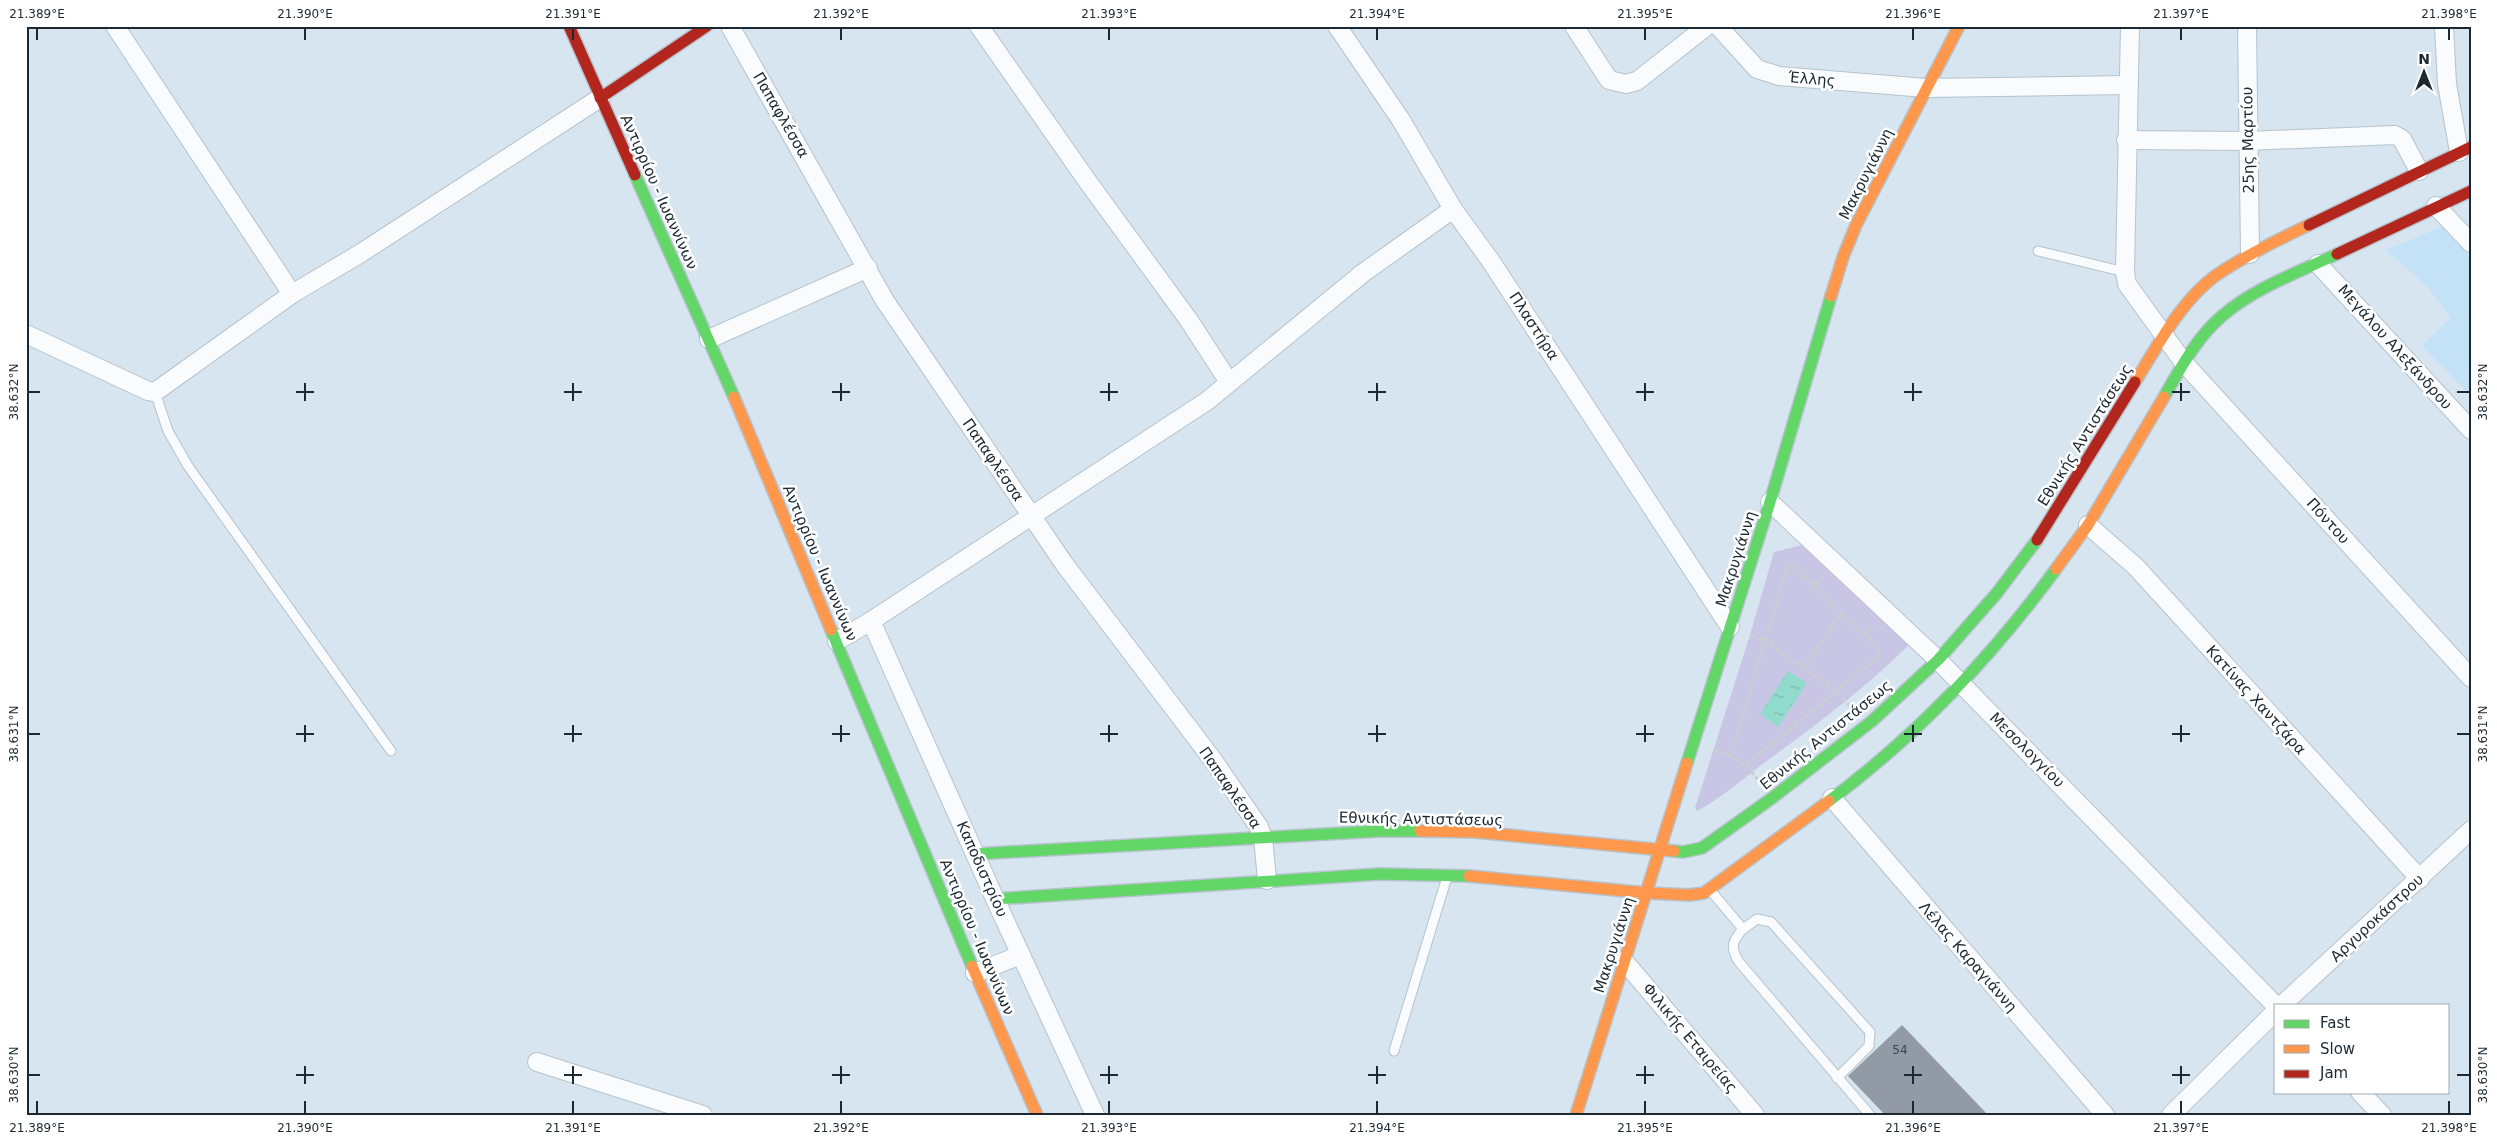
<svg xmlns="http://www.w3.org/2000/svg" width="2497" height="1141" font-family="'DejaVu Sans',sans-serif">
  <defs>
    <pattern id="water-ripples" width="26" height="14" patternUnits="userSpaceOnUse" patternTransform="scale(1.25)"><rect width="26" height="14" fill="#90dbcb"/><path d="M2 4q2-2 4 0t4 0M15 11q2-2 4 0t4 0" fill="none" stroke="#7cbcaf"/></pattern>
  </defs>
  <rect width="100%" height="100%" fill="#d6e5f0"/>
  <polygon fill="#c4e2f7" points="2446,225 2471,249 2471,396 2422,346 2451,318 2427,286 2386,250"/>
  <path fill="#c9c5e5" d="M1802 545 1910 644C1866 687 1818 724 1768 760 1745 777 1723 797 1697 811L1695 808 1750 635 1774 552Z"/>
  <polygon fill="url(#water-ripples)" points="1788,671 1807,683 1778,727 1760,714"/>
  <polygon fill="#919aa5" points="1902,1025 1988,1115 1885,1115 1848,1076"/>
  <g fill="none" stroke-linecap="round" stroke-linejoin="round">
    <g stroke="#b6c3cc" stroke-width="11">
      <g id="lane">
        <polyline points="2038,251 2125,272"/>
        <polyline points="155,392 168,431 188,466 391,751"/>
        <path d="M1711 891 1743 929C1732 941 1730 948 1739 962L1870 1115"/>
        <polyline points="1743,929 1757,919 1771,922 1870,1032 1869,1046 1837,1078"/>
        <polyline points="1394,1051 1447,877"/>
      </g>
    </g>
    <g stroke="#b6c3cc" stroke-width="20">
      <g id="street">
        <polyline points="115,26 292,294"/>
        <polyline points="730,26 885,301 1065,565 1213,760 1259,827 1263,837 1267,880"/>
        <polyline points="979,26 1088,182 1188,319 1229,382"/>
        <polyline points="1337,26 1401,120 1453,209 1490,260 1730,627"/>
        <polyline points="1574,26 1609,80 1626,84 1637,81 1707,26"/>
        <polyline points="1718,26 1757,69 1779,76 1926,88 2129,85"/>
        <polyline points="2130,26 2125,272 2127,284 2184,363 2471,678"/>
        <polyline points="2247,26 2250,254"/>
        <polyline points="2444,26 2447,84 2459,152"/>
        <polyline points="2126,140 2247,141 2395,135 2402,139 2419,171"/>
        <polyline points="2436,206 2471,243"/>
        <polyline points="2318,264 2471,430"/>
        <polyline points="26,334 148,391 155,392 292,294 361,253 600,98"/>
        <polyline points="709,339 868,268"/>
        <polyline points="1770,502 1938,660 2276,1006"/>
        <polyline points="2088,525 2136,567 2420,879"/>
        <polyline points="871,621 995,899 1095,1115"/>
        <polyline points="837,641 871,621 1207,401 1363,273 1453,209"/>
        <polyline points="1832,798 2105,1115"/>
        <polyline points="1624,961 1755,1115"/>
        <polyline points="975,973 1021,955"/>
        <polyline points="2282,1005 2471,830"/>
        <polyline points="537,1062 703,1115"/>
        <polyline points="2360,1092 2382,1115"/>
        <polyline points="2171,1115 2276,1011"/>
      </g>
    </g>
    <g stroke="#b6c3cc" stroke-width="14">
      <g id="fast">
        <polyline points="635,175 734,397"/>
        <path d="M2164 397C2180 369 2197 337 2222 316 2254 288 2299 272 2337 254"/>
        <polyline points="831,630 972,966"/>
        <polyline points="1687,763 1770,502 1831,296"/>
        <path d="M1829 801C1918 734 1990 659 2056 569"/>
        <polyline points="1674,851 1683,852 1702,848 1772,798 1872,721 1938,660 1997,593 2037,540"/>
        <polyline points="975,854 1380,831 1420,831"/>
        <polyline points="995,899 1380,874 1469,876"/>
      </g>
    </g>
    <g stroke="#b6c3cc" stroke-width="14">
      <g id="slow">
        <polyline points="1831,296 1843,257 1856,225 1959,26"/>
        <path d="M2135 382C2157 347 2180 302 2215 276 2244 256 2277 240 2309 225"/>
        <polyline points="734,397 831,630"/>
        <polyline points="2056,569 2088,525 2164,397"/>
        <polyline points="1420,831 1475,832 1674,851"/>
        <polyline points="1469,876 1647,893 1690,895 1704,893 1829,801"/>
        <polyline points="972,966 1037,1115"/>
        <polyline points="1576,1115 1687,763"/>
      </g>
    </g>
    <g stroke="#b6c3cc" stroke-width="14">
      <g id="jam">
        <polyline points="569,26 635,175"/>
        <polyline points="600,98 707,26"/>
        <polyline points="2309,225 2471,147"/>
        <polyline points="2337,254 2471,191"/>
        <polyline points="2037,540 2135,382"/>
      </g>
    </g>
    <g stroke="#cacfd2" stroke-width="3" stroke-dasharray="5 2.5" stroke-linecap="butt">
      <polyline points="1814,585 1877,648 1879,655 1876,659 1746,765 1731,756 1765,641 1837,691 1852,709"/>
      <polyline points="1864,635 1874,625"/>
      <polyline points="1751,636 1765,641 1786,571 1790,566 1794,565 1814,585 1823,578"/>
      <polyline points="1803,668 1842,613"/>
      <polyline points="1713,750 1731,756"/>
      <polyline points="1746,765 1758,780"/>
    </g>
    <use href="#lane" stroke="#f9fbfd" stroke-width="9"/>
    <use href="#street" stroke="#f9fbfd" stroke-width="18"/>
    <use href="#fast" stroke="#63d668" stroke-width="11"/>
    <use href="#slow" stroke="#ff974d" stroke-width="11"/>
    <use href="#jam" stroke="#b3261e" stroke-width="11"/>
  </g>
  <path fill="none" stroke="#1c2932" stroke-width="2" d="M37 28V40M305 28V40M573 28V40M841 28V40M1109 28V40M1377 28V40M1645 28V40M1913 28V40M2181 28V40M2449 28V40M305 383V401M573 383V401M841 383V401M1109 383V401M1377 383V401M1645 383V401M1913 383V401M2181 383V401M28 392H40M296 392H314M564 392H582M832 392H850M1100 392H1118M1368 392H1386M1636 392H1654M1904 392H1922M2172 392H2190M2457 392H2470M305 725V742M573 725V742M841 725V742M1109 725V742M1377 725V742M1645 725V742M1913 725V742M2181 725V742M28 734H40M296 734H314M564 734H582M832 734H850M1100 734H1118M1368 734H1386M1636 734H1654M1904 734H1922M2172 734H2190M2457 734H2470M305 1066V1084M573 1066V1084M841 1066V1084M1109 1066V1084M1377 1066V1084M1645 1066V1084M1913 1066V1084M2181 1066V1084M28 1075H40M296 1075H314M564 1075H582M832 1075H850M1100 1075H1118M1368 1075H1386M1636 1075H1654M1904 1075H1922M2172 1075H2190M2457 1075H2470M37 1101V1114M305 1101V1114M573 1101V1114M841 1101V1114M1109 1101V1114M1377 1101V1114M1645 1101V1114M1913 1101V1114M2181 1101V1114M2449 1101V1114"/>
  <g text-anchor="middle" stroke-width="5" stroke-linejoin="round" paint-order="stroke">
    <g font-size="12" fill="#39454f">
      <text x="1900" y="1054">54</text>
    </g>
    <g font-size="15" fill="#1c2932" stroke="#fff">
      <text transform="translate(1812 79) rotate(5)" y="5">Έλλης</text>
      <text transform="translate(781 115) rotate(60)" y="5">Παπαφλέσσα</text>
      <text transform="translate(2248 140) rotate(-91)" y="5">25ης Μαρτίου</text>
      <text transform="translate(1866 174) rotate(-63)" y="5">Μακρυγιάννη</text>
      <text transform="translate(659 192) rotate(66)" y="5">Αντιρρίου - Ιωαννίνων</text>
      <text transform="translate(1534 326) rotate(57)" y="5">Πλαστήρα</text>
      <text transform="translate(2395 347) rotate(48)" y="5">Μεγάλου Αλεξάνδρου</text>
      <text transform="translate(2085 435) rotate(-58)" y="5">Εθνικής Αντιστάσεως</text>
      <text transform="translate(993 460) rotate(56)" y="5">Παπαφλέσσα</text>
      <text transform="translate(2328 521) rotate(48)" y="5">Πόντου</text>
      <text transform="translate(1736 559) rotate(-72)" y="5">Μακρυγιάννη</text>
      <text transform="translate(820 563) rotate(67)" y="5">Αντιρρίου - Ιωαννίνων</text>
      <text transform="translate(2256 700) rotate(48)" y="5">Κατίνας Χαντζάρα</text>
      <text transform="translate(1826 735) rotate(-39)" y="5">Εθνικής Αντιστάσεως</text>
      <text transform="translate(2027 750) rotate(45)" y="5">Μεσολογγίου</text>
      <text transform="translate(1230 788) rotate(55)" y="5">Παπαφλέσσα</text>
      <text transform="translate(1421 819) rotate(1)" y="5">Εθνικής Αντιστάσεως</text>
      <text transform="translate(982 869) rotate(66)" y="5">Καποδιστρίου</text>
      <text transform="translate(2377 918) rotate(-43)" y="5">Αργυροκάστρου</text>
      <text transform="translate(977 937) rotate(67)" y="5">Αντιρρίου - Ιωαννίνων</text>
      <text transform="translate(1614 945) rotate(-72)" y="5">Μακρυγιάννη</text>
      <text transform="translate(1968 957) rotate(49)" y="5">Λέλας Καραγιάννη</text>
      <text transform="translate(1690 1038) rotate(50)" y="5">Φιλικής Εταιρείας</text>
    </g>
  </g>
  <rect width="2497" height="1141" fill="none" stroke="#ffffff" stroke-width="55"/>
  <rect x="2274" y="1004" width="175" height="90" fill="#ffffff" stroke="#a4a9ad"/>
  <rect x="2284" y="1020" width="25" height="8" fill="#63d668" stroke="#a4a9ad"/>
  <text x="2320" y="1028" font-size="15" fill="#1c2932">Fast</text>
  <rect x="2284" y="1045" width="25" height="8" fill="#ff974d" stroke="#a4a9ad"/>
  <text x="2320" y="1054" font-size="15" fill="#1c2932">Slow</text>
  <rect x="2284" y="1070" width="25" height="8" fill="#b3261e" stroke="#a4a9ad"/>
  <text x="2320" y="1078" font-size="15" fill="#1c2932">Jam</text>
  <g transform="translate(2424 72)" stroke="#ffffff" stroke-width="4" paint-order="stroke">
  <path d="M0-4L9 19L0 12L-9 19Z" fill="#1c2932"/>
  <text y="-8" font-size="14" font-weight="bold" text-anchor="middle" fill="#1c2932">N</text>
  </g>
  <rect x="28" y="28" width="2442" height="1086" fill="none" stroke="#1c2932" stroke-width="2"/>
  <g font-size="12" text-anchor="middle" fill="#1c2932">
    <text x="37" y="18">21.389°E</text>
    <text x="305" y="18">21.390°E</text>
    <text x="573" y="18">21.391°E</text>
    <text x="841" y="18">21.392°E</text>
    <text x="1109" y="18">21.393°E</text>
    <text x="1377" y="18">21.394°E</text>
    <text x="1645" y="18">21.395°E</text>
    <text x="1913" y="18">21.396°E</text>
    <text x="2181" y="18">21.397°E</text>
    <text x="2449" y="18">21.398°E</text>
    <text transform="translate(14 392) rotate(-90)" y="4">38.632°N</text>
    <text transform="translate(2483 392) rotate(-90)" y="4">38.632°N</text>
    <text transform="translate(14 734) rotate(-90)" y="4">38.631°N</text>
    <text transform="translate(2483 734) rotate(-90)" y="4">38.631°N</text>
    <text transform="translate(14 1075) rotate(-90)" y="4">38.630°N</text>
    <text transform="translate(2483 1075) rotate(-90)" y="4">38.630°N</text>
    <text x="37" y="1132">21.389°E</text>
    <text x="305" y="1132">21.390°E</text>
    <text x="573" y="1132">21.391°E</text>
    <text x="841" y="1132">21.392°E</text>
    <text x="1109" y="1132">21.393°E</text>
    <text x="1377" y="1132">21.394°E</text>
    <text x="1645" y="1132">21.395°E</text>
    <text x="1913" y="1132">21.396°E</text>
    <text x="2181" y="1132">21.397°E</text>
    <text x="2449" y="1132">21.398°E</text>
  </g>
</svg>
